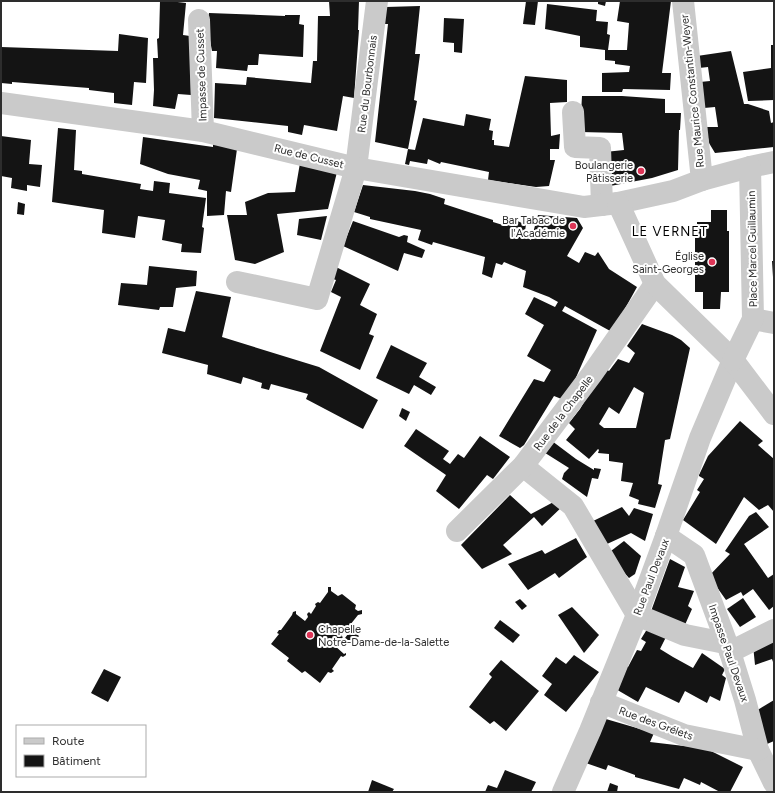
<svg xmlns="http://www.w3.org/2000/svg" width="775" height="793" font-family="Figtree,sans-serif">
  <rect width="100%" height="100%" fill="#fff"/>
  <g fill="#141414" fill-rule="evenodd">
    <polygon points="160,1 169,1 186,3 183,35 190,36 191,95 178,94 175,109 153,106 154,90 153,58 158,58 157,39 159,38"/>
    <polygon points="329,1 359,1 358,30 359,30 354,98 343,96 337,131 304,125 302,135 288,132 288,126 214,118 215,83 246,85 247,77 311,83 313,61 317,61 318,16 330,16"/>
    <polygon points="526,1 538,1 535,25 523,24"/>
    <polygon points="598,1 606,1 605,6 598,4"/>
    <polygon points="620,1 671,1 662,73 671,73 670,90 623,89 622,92 602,92 602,73 629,72 630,66 615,64 615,61 605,60 605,50 580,47 580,36 545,29 547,4 597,10 596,21 608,22 607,34 610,35 608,50 627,50 629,23 617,21"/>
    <polygon points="420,6 415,54 420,54 414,100 417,101 408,149 375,142 388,24 383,24 386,7"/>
    <polygon points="209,13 285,16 285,15 300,15 299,24 304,25 303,57 259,54 258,65 248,65 247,71 216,68 217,51 212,51 207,24"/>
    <polygon points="444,18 464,19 462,53 454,52 454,43 443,42"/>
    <polygon points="119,34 148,38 146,83 134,82 132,105 114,103 114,93 89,90 89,88 12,82 12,84 1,83 1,47 118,51"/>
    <polygon points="771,45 774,45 774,100 748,101 743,72 771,68"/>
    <polygon points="731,51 744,104 748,104 769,111 771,123 774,122 774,147 715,153 709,143 706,127 718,127 715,107 704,108 700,82 710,81 708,67 699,68 697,56"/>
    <polygon points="525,76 567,80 567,102 550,103 551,136 560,134 559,149 550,149 550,160 555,160 549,186 536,187 488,180 489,172 441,162 440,164 428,159 427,164 410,161 409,165 405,164 408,149 415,150 423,118 464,126 466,114 491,119 489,130 493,131 492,140 494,140 494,145 509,147"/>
    <polygon points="582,96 622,96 665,99 665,113 681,113 680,130 679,130 678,170 652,178 605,187 605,152 624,150 622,133 580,132"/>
    <polygon points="58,128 76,130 74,170 82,171 82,174 141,184 140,189 153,191 154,181 170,183 169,193 206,198 202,227 204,228 201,253 181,252 182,244 162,240 165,220 138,216 135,238 102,233 104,210 52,202"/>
    <polygon points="1,136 31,140 29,164 42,165 40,187 27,185 27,191 11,188 12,178 1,176"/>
    <polygon points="143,137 213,147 213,144 237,149 231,192 226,191 224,215 207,216 207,191 198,189 200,180 168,174 140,164"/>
    <polygon points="300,163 337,172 328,209 277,214 284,252 255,264 235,260 227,215 247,215 245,202 268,193 295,192"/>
    <polygon points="363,185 415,191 430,194 445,199 444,204 493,220 493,222 506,226 509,217 526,225 524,236 531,240 538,215 577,218 583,228 567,256 579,263 585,252 595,256 598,252 609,269 637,287 612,332 565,306 562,311 597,330 570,391 564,400 554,396 524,445 520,448 499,436 534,379 544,382 551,370 527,356 544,325 525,314 534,297 555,307 558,302 549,297 523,287 526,271 504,262 502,265 496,263 492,278 482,274 485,257 433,242 432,245 418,240 421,230 370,219 370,217 354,212"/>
    <polygon points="18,202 25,204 24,215 17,214"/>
    <polygon points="711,210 727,210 727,231 729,231 729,292 721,292 720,309 703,309 703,292 695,292 695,231 697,231 697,222 711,222"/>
    <polygon points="327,216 321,240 297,235 299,219"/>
    <polygon points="353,221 399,237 404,235 408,236 407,242 425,250 422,258 404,253 398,271 343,246"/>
    <polygon points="772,261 774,261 774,277 773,277"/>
    <polygon points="149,266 197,271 196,286 176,288 173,307 160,307 159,310 118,305 121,283 147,285"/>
    <polygon points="334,266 370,284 360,305 377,314 369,334 374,336 360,370 320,351 341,297 331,292 336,280 330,278"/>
    <polygon points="196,291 231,297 222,337 319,367 378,400 363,429 306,399 308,394 271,384 269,390 261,388 262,383 243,377 241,384 207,374 208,365 162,353 168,328 185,332"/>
    <path d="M642 324 672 335 681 340 690 348 670 439 665 440 658 484 662 485 655 508 638 504 639 500 629 496 633 483 621 481 623 463 609 461V454L598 453 599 450 598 449 589 459 566 440 575 429 569 423 580 409 604 368 609 371 618 359 629 363 635 353 627 346ZM634 387 644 393 636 428H604L599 424 609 407 619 414Z"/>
    <polygon points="391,345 427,363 419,377 436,387 431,395 414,385 409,394 376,378"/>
    <polygon points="402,408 410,412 406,421 399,416"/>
    <polygon points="740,421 763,441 758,445 774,459 774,512 768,505 759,510 744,497 716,544 683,520 700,492 697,490 704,479 699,476 699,475 708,456"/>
    <polygon points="416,429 449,451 443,459 450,464 458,454 464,458 480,436 510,457 493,479 487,475 459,509 436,491 446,475 404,446"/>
    <polygon points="552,441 576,459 594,470 594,468 601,469 598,479 592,478 587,497 562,479 564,473 569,468 542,451"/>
    <polygon points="510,495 531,514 561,498 566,503 542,526 534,517 503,545 512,554 482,569 461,545"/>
    <polygon points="622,507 629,516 634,508 653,514 645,541 631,533 607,544 591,522"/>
    <polygon points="756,512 769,527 744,544 768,578 774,574 774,606 769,610 753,589 743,596 741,592 726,600 709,576 730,554 725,551 749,516"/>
    <polygon points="576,538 587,557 559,578 555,573 528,590 508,564 542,550 545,554"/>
    <polygon points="624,541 641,556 635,574 629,578 607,554"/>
    <polygon points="670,559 685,567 678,587 694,591 688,606 692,609 684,627 650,614"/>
    <polygon points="328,587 331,587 331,591 338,596 342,594 356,605 355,609 358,611 362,610 362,614 358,615 350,625 351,626 349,629 347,628 341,636 343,637 340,640 338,638 334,645 344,654 346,653 346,655 343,657 341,656 332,669 334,671 331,673 328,672 320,683 305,671 302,673 287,661 289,658 271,644 279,634 277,633 279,630 281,630 292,615 293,612 296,611 296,614 305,621 308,617 307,614 309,612 311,614 316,606 315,604 318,602 320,603 328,592"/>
    <polygon points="743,598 756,617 740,627 727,609"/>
    <polygon points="520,599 527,606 522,610 515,602"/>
    <polygon points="572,607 599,635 584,653 558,615"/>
    <polygon points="500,620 520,635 513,643 494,628"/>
    <polygon points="649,626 667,635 660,649 673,657 693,668 702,653 725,669 722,675 726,678 720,701 710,696 707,703 685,691 679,703 646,687 638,702 614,688 625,667 628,667 637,650 641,651 646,642 641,639"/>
    <polygon points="351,630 359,636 352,644 345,638"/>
    <polygon points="774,639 774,665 772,659 755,665 753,645"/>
    <polygon points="574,655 599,672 566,712 544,695 552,684 542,676 556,657 566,664"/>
    <polygon points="501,660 539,691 506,731 494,721 490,724 469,707 492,677 489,674"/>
    <polygon points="104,669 121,677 108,702 91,693"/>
    <polygon points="774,700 774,741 767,744 756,711"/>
    <polygon points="599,717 654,733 650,742 684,746 703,747 743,767 730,792 720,792 701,782 700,785 684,778 679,789 635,777 635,775 608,765 606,770 580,761"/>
    <polygon points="505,770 536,782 531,792 485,792 488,785 497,788"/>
    <polygon points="372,780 394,789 392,792 368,792"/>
    <polygon points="610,783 618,786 617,792 607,792"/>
  </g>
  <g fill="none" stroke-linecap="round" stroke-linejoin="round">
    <g stroke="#cacaca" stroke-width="22">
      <polyline points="683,1 702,180"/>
      <polyline points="199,20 203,131"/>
      <polyline points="573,112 575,147 600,148 602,205"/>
      <polyline points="237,282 317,299 356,168 377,1"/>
      <polyline points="753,319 774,323"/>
      <polyline points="523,466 573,506 637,615 685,635 725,643"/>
      <polyline points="457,531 523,466 592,374 655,284"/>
      <polyline points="666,536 694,555 730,652 745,700 758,750 774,783"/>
      <polyline points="730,652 774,630"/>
      <polyline points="601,702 684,735 758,750"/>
      <polyline points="563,792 590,731 637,615 666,536 700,438 733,360"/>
    </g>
    <g stroke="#cacaca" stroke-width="22">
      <polyline points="1,103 203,131 356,168 584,207 618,203 673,191 702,180 750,167 774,162"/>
      <polyline points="618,203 625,218 655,284 733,360 774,414"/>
      <polyline points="733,360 753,319 750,167"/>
    </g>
  </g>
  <g fill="#de3557" stroke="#fff" stroke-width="1.5">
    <circle cx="641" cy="171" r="4"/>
    <circle cx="573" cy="226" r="4"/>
    <circle cx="712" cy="262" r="4"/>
    <circle cx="310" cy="635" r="4"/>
  </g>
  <g text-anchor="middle" stroke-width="4" stroke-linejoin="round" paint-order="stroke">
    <g font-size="11" fill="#2d2d2d" stroke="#fff">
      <text transform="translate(201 75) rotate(-92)" y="4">Impasse de Cusset</text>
      <text transform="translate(367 84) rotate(-83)" y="4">Rue du Bourbonnais</text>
      <text transform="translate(692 91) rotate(-96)" y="4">Rue Maurice Constantin-Weyer</text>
      <text transform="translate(309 156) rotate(14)" y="4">Rue de Cusset</text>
      <text transform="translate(752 249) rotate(-91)" y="4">Place Marcel Guillaumin</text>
      <text transform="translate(563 413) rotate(-53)" y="4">Rue de la Chapelle</text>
      <text transform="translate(651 577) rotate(-69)" y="4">Rue Paul Devaux</text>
      <text transform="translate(729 653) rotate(71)" y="4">Impasse Paul Devaux</text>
      <text transform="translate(656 723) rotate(20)" y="4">Rue des Grélets</text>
    </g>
    <g font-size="11" fill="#2d2d2d" stroke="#fff" text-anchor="end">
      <text x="633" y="169">Boulangerie<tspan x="633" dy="13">Pâtisserie</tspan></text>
      <text x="565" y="224">Bar Tabac de<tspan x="565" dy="13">l'Académie</tspan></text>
      <text x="704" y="260">Église<tspan x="704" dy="13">Saint-Georges</tspan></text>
      <text x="318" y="633" text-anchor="start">Chapelle<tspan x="318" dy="13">Notre-Dame-de-la-Salette</tspan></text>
    </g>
    <g font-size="13" letter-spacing="1" fill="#000" stroke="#fff">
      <text x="670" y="236">LE VERNET</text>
    </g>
  </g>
  <rect width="775" height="793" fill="none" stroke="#2d2d2d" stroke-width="4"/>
  <rect x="16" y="725" width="130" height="52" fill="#ffffff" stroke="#ababab"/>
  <rect x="24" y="738" width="20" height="6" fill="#cacaca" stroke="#ababab"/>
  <text x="52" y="745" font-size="12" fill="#2d2d2d">Route</text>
  <rect x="24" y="755" width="20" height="12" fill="#141414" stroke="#ababab"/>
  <text x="52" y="765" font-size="12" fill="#2d2d2d">Bâtiment</text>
</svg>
